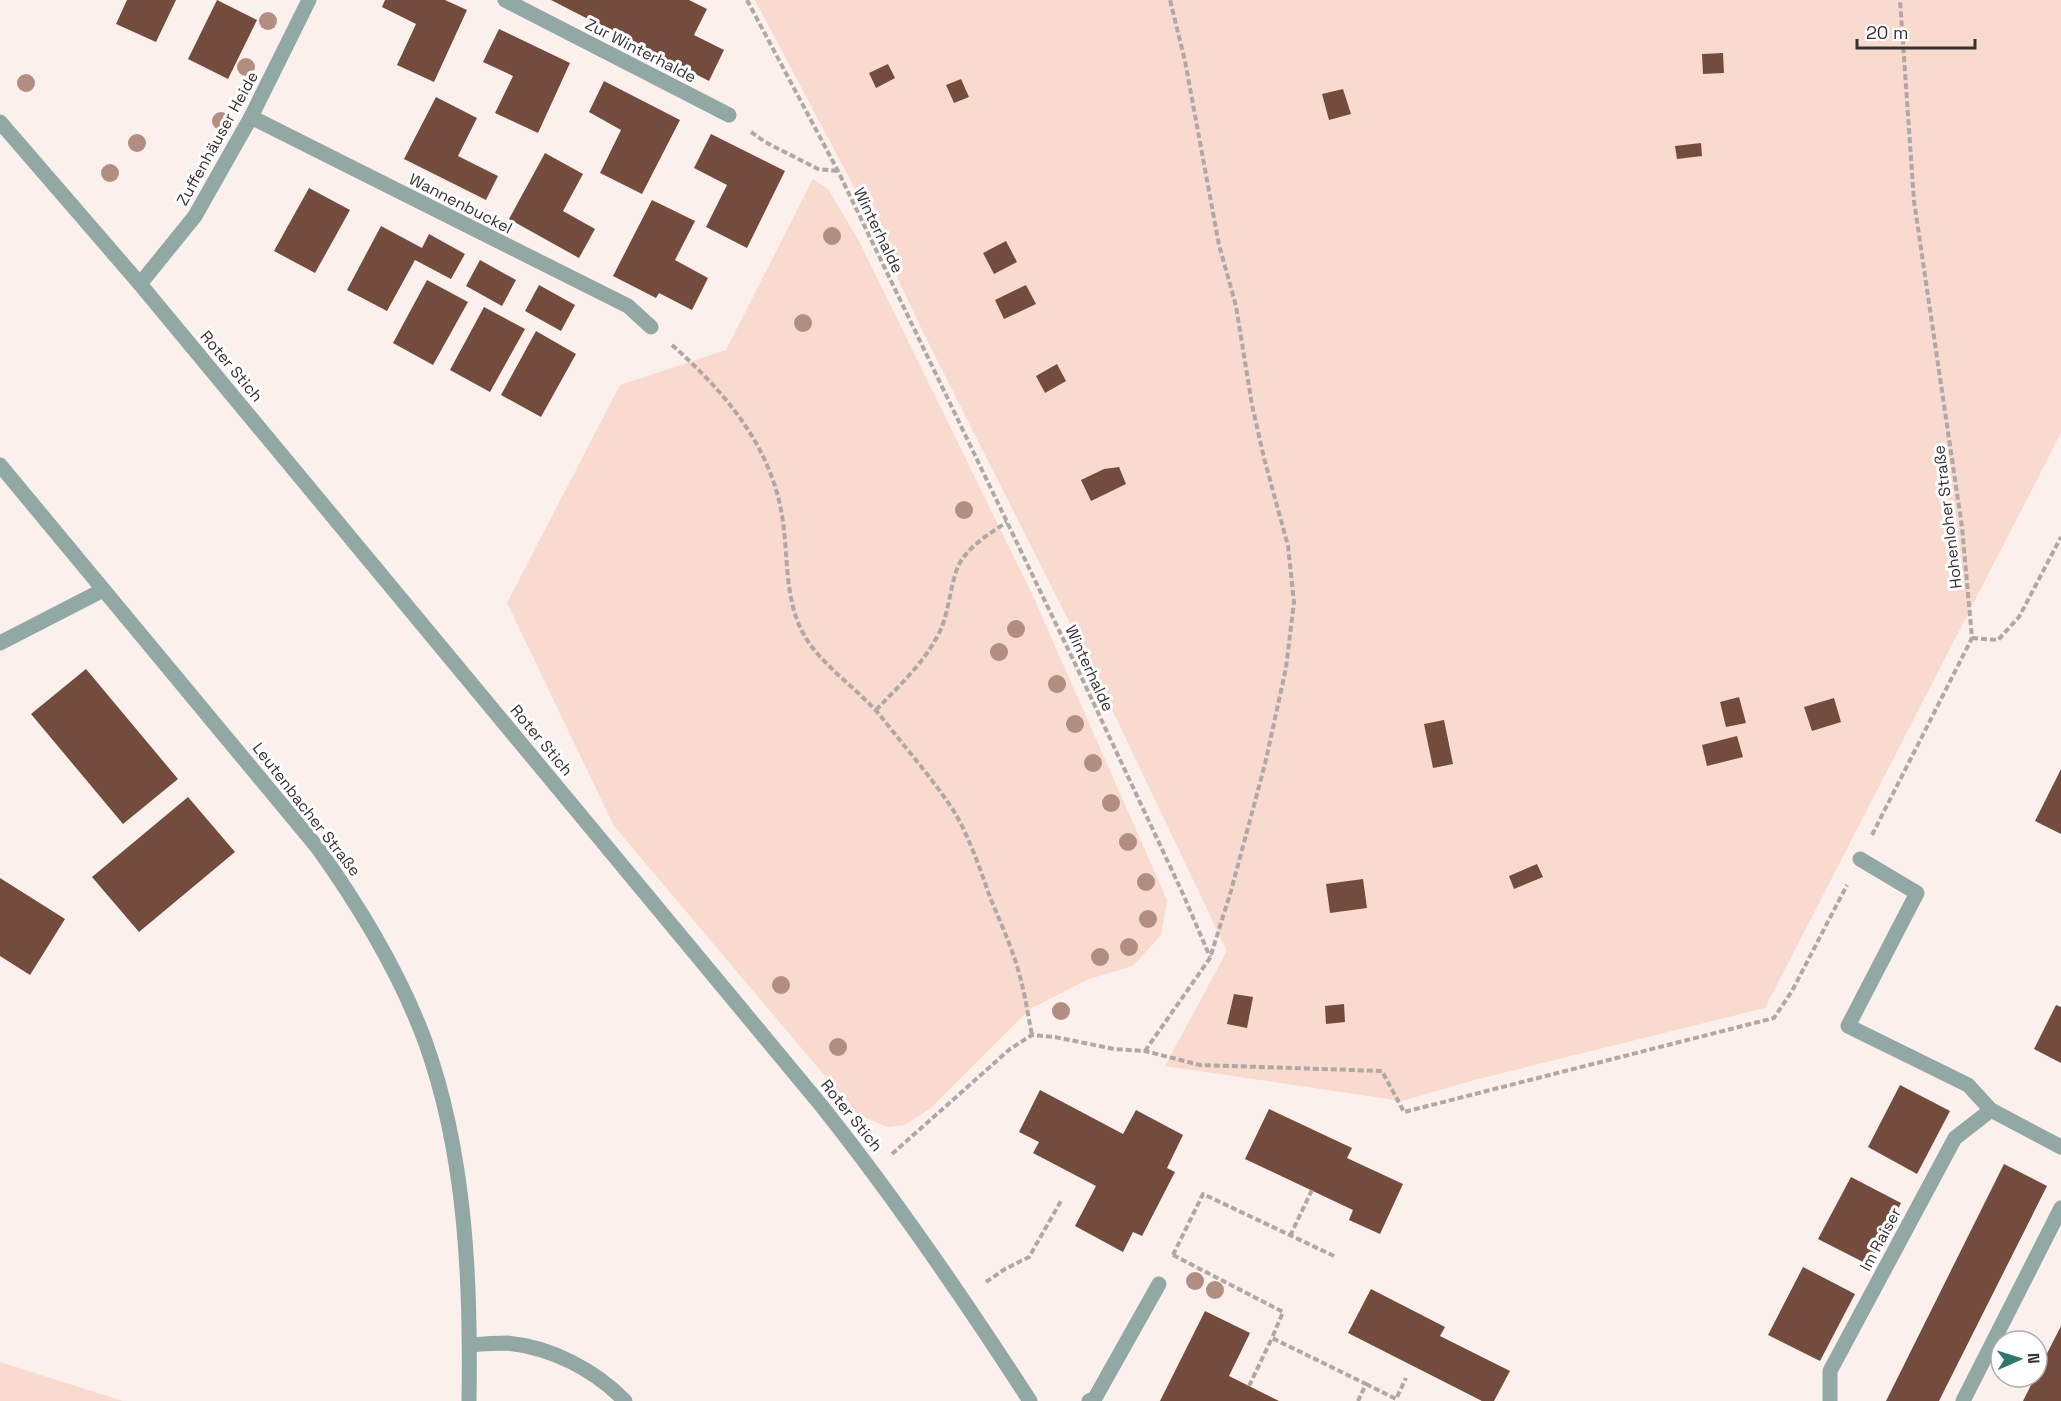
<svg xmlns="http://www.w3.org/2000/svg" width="2061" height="1401" font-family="'Space Grotesk',sans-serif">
  <rect width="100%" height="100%" fill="#fbf0ec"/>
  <g fill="#f8dace">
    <polygon points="755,0 2061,0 2061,433 1765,1008 1478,1079 1402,1101 1165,1066 1227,951 1086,655 923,332 854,187"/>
    <polygon points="813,179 828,189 859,241 1032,594 1167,900 1161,935 1133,966 1089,979 1030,1009 931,1108 905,1125 887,1127 857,1114 614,826 507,603 620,385 726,350"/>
    <polygon points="0,1362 123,1401 0,1401"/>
  </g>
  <g fill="#734c3d">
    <polygon points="127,0 176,0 156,42 116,24"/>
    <polygon points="217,0 257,20 228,79 188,59"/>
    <polygon points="385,0 445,0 467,10 434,82 397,65 416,24 382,7"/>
    <polygon points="551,0 689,0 707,9 694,35 724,50 709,81"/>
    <polygon points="499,29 570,63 538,133 495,113 513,76 483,62"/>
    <polygon points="1723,53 1724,73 1703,74 1702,54"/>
    <polygon points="888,64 895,78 876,88 869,73"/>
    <polygon points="961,79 969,97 954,103 946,85"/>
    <polygon points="604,81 680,120 642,194 600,173 621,130 589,112"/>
    <polygon points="1343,89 1351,114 1329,120 1322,94"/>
    <polygon points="436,97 477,118 458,156 498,176 486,200 404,159"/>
    <polygon points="711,134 785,171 747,248 706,227 727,185 694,168"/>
    <polygon points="1701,143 1702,156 1677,159 1675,146"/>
    <polygon points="545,153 583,174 563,211 595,229 579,258 509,219"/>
    <polygon points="309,188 350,210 315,273 274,251"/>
    <polygon points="652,200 695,221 675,260 708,278 692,310 659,293 656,298 613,276"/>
    <polygon points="381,226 422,248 429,234 465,254 451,279 415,260 387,311 347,290"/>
    <polygon points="1006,241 1017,262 994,274 983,253"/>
    <polygon points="480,260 516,280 502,306 466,286"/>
    <polygon points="427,280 468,302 433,365 393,343"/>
    <polygon points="539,285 575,305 561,331 525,311"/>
    <polygon points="1026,285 1036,304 1004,319 995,300"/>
    <polygon points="484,307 525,329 490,392 450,370"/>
    <polygon points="536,331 576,354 541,417 501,395"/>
    <polygon points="1057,364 1066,381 1045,393 1036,376"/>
    <polygon points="1119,467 1126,484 1091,501 1081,480 1104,469"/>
    <polygon points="86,669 178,779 123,824 31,714"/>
    <polygon points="1739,697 1746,723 1726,727 1720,702"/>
    <polygon points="1834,698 1841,722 1812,731 1804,707"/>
    <polygon points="1444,720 1453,764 1433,768 1424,724"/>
    <polygon points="1737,736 1743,757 1707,766 1702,745"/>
    <polygon points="2061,769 2061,834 2035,821"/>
    <polygon points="188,797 235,852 139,932 92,877"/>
    <polygon points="1537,864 1543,877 1514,889 1509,876"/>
    <polygon points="0,878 65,919 30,975 0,956"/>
    <polygon points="1363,879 1367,908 1330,913 1326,884"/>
    <polygon points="1234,994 1253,997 1247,1028 1227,1024"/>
    <polygon points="1344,1004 1345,1022 1326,1024 1325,1006"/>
    <polygon points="2056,1005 2061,1007 2061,1063 2034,1049"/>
    <polygon points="1900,1085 1950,1111 1917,1174 1868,1147"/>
    <polygon points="1040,1090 1123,1134 1136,1110 1183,1135 1167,1168 1175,1172 1142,1236 1133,1232 1123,1252 1075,1226 1096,1186 1033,1153 1039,1142 1019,1132"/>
    <polygon points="1269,1109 1352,1148 1347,1158 1403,1184 1380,1234 1349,1220 1353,1210 1245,1159"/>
    <polygon points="2004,1164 2047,1186 1939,1401 1886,1401"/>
    <polygon points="1851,1177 1901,1203 1869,1265 1818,1239"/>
    <polygon points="1803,1267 1855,1294 1820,1361 1768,1335"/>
    <polygon points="1371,1289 1445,1327 1440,1336 1510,1371 1494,1401 1482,1401 1348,1333"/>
    <polygon points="1205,1311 1250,1333 1229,1376 1279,1401 1160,1401"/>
    <polygon points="2061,1326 2061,1401 2023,1401 2035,1377 2037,1377 2037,1373"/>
  </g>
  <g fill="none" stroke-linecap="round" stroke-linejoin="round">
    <g stroke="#b1a8a6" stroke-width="4" stroke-dasharray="6 3" stroke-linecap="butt">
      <polyline points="747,0 838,171 947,397 1079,672 1183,894 1210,957"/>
      <polyline points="751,132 765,142 818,169 838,171"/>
      <path d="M672 345C726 393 773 448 783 522 788 558 785 600 803 633 819 664 860 690 883 719 907 750 934 780 955 813 970 839 980 869 990 897 1000 922 1012 947 1019 973 1025 994 1028 1015 1032 1035"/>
      <polyline points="1972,638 1998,640 2019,617 2061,537"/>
      <path d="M876 710C898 687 923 664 938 635 949 615 949 591 957 569 965 548 989 534 1007 522"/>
      <polyline points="1872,835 1972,638 1962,527 1914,201 1900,0"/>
      <polyline points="1145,1051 1210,958 1231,891 1265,764 1286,668 1294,602 1288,546 1264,458 1252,405 1236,306 1219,245 1185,61 1170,0"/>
      <polyline points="892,1154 1010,1049 1032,1035 1055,1037 1114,1049 1145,1051 1200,1065 1382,1071 1404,1112 1774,1018 1792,991 1847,885"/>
      <polyline points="1290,1236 1312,1190"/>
      <polyline points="1173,1255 1283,1312 1272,1338 1366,1384 1358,1401"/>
      <polyline points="1173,1255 1203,1194 1334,1256"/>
      <polyline points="986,1282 1005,1269 1029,1257 1061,1201"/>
      <polyline points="1366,1384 1396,1399 1406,1378"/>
      <polyline points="1249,1386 1272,1338"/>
    </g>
    <g stroke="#91a8a5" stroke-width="15">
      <polyline points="505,0 729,115"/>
      <polyline points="251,117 628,306 651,327"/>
      <path d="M0 122 140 284 820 1104C896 1199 964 1299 1030 1401"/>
      <polyline points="140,284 195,216 251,117 309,0"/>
      <path d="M0 465 317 847C360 907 399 971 425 1041 466 1154 471 1282 469 1401"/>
      <polyline points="0,643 103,590"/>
      <polyline points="1860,859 1917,893 1848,1026 1968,1085 1991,1110 2061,1147"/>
      <path d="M470 1345C482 1344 495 1343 507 1343 551 1347 595 1370 625 1401"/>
      <polyline points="1089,1401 1095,1398 1159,1284"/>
      <polyline points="1830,1401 1830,1371 1955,1138 1991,1110"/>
      <polyline points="1963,1401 2061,1208"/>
    </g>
  </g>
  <g fill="#b28e80">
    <circle cx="268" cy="21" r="9"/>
    <circle cx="246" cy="67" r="9"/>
    <circle cx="26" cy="83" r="9"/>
    <circle cx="221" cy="121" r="9"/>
    <circle cx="137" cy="143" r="9"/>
    <circle cx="110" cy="173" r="9"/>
    <circle cx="832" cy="236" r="9"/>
    <circle cx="803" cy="323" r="9"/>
    <circle cx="964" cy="510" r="9"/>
    <circle cx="1016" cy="629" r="9"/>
    <circle cx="999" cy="652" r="9"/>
    <circle cx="1057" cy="684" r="9"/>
    <circle cx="1075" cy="724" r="9"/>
    <circle cx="1093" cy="763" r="9"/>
    <circle cx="1111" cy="803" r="9"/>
    <circle cx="1128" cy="842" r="9"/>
    <circle cx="1146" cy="882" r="9"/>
    <circle cx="1148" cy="919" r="9"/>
    <circle cx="1129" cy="947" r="9"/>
    <circle cx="1100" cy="957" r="9"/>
    <circle cx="781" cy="985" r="9"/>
    <circle cx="1061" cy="1011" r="9"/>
    <circle cx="838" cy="1047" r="9"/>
    <circle cx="1195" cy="1281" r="9"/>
    <circle cx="1215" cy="1290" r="9"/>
  </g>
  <g text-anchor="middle" stroke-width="6" stroke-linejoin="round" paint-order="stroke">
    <g font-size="16" fill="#363231" stroke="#fff">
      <text transform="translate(641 50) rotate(27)" y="6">Zur Winterhalde</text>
      <text transform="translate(217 138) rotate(-61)" y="6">Zuffenhäuser Heide</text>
      <text transform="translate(461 203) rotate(27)" y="6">Wannenbuckel</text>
      <text transform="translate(879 230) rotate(64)" y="6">Winterhalde</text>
      <text transform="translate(232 366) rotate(50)" y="6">Roter Stich</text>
      <text transform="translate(1947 517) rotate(-97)" y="6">Hohenloher Straße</text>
      <text transform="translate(1090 668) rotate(65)" y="6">Winterhalde</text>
      <text transform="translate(542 740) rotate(50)" y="6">Roter Stich</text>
      <text transform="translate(307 809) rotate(52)" y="6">Leutenbacher Straße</text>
      <text transform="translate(852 1115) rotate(51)" y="6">Roter Stich</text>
      <text transform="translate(1880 1239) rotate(-62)" y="6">Im Raiser</text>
    </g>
  </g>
  <g transform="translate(2019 1359) rotate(87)"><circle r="28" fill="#ffffff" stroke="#afadad" stroke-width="1.5"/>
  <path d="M0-4.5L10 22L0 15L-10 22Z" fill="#2e766f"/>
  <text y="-9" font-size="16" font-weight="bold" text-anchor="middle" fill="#363231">N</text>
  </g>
  <path d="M1857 39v9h118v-9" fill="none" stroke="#363231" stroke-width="3"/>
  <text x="1866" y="39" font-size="18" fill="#363231" stroke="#ffffff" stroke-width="4.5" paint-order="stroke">20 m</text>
</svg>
